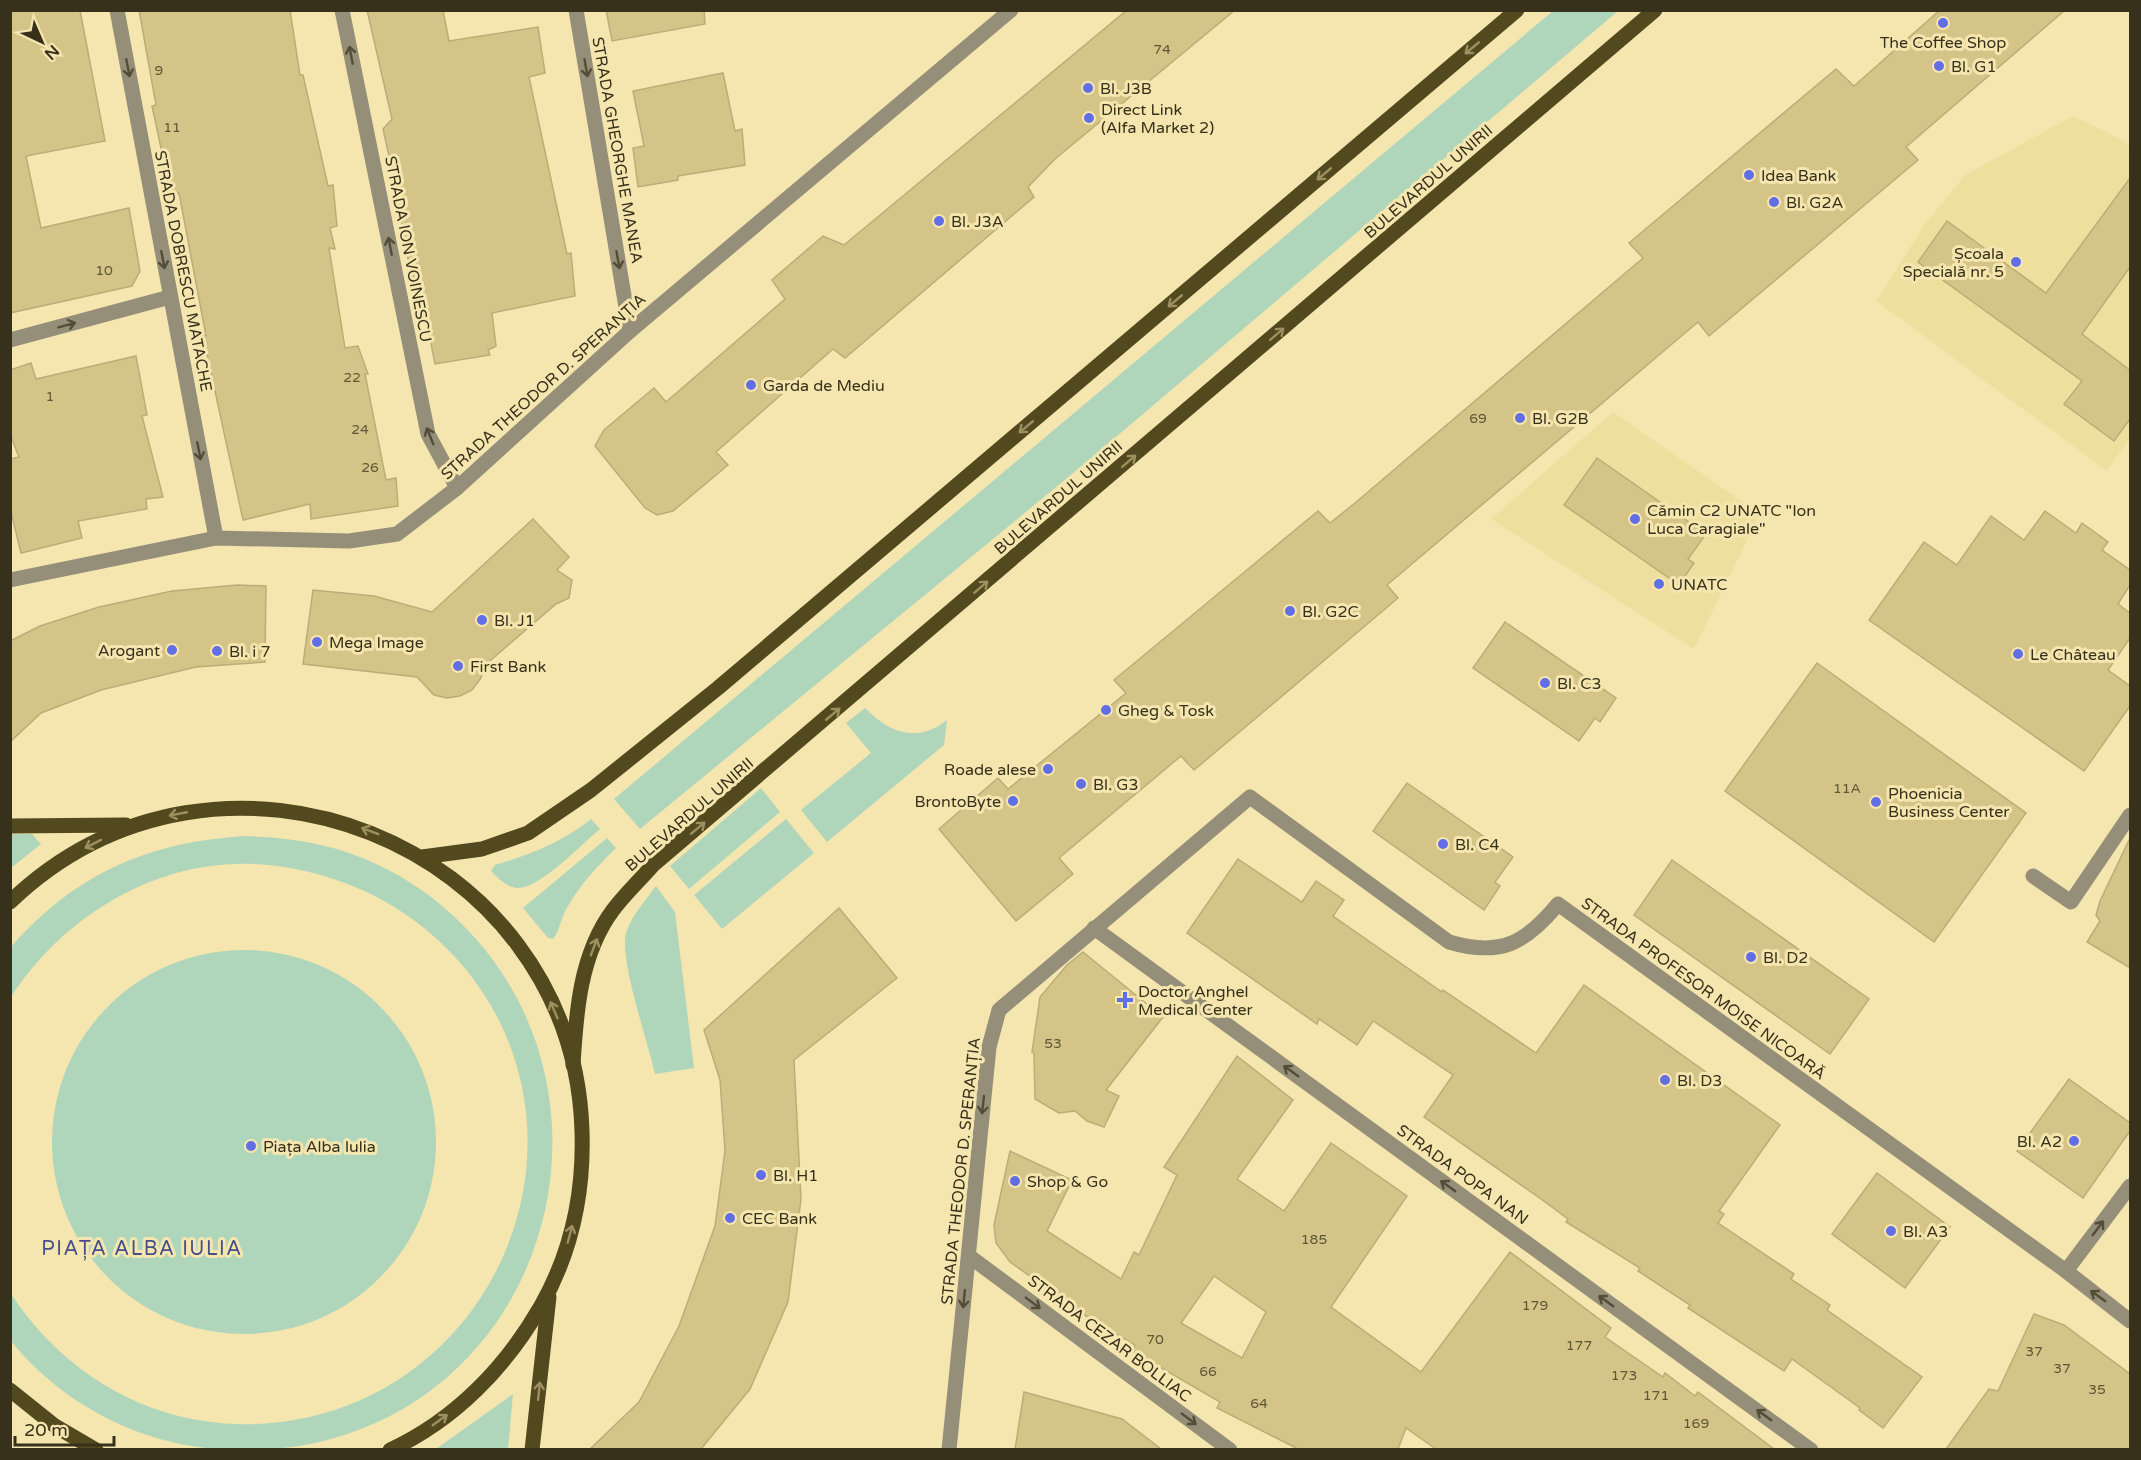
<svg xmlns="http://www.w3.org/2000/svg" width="2141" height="1460" font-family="'Varela Round',sans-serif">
  <rect width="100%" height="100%" fill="#f5e6af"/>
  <g fill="#efdf9f">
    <polygon points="2073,116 2117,137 2130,147 2130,438 2107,471 1876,301 1925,224 1965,175"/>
    <polygon points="1613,412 1760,514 1694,649 1491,519"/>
  </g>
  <g fill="#afd6bb">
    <polygon points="1553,11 1618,11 1083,465 640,829 614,799"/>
    <path d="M865 708C890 734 918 743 947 720L944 745 827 842 801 810 871 753 846 723Z"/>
    <polygon points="761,788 780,812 689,889 670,866"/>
    <path d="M591 819 600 829C583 843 539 889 518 888 506 887 499 879 491 871L495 865C531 854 561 843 591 819Z"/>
    <polygon points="786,819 814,853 722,929 694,895"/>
    <polygon points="11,834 32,834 41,844 11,868"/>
    <path d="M245 836C272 837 299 839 325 846 383 860 437 894 476 939 623 1106 549 1379 331 1439 300 1448 270 1450 239 1450 151 1450 66 1409 11 1341V1294C54 1359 120 1407 198 1420 261 1431 325 1420 381 1390 434 1361 477 1314 502 1259 583 1077 463 886 269 865 165 854 66 912 11 997V947C75 874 148 842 245 836Z"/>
    <path d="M607 838 616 848C597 867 580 884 567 908 561 917 560 930 553 939L548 938 523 908Z"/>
    <path d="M656 886 675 912 694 1068 655 1074C648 1042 619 959 626 933 632 915 645 901 656 886Z"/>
    <circle cx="244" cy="1142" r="192"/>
    <polygon points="513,1394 508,1449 436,1449"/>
  </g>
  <g fill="#d4c487" stroke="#bbad77" stroke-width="1.5" fill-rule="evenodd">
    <polygon points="10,10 80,10 105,141 26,156 41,228 129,208 140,271 132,286 10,313"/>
    <polygon points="139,10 290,10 300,75 303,75 328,186 333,185 337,226 330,228 335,249 329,248 345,348 358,346 368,374 365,374 386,480 396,478 398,506 311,519 310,504 243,520 203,336 206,336 179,193 171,195 152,106 156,105"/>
    <polygon points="367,10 443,10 449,41 538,27 545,73 529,77 567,254 571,253 575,296 492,313 496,346 488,350 490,355 435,364 426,318 418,319 411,259 408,259 401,220 392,155 389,156 383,129 392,119"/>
    <polygon points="606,10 704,10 705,24 612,41"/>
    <polygon points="1127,10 1235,10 1055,159 1028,187 1034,197 845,358 833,349 716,452 728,465 673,511 657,515 645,508 595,446 604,430 654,388 666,402 785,299 772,280 823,236 844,245"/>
    <polygon points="1940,10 2065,10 1906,147 1918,160 1709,336 1698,322 1387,585 1398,598 1243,729 1194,770 1181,756 1059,858 1073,874 1016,921 939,829 998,778 1008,789 1126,693 1114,680 1318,511 1330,523 1355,503 1643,258 1629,243 1836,69 1854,86"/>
    <polygon points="723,73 735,131 742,129 745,165 678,176 678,180 638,187 633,148 644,146 633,91"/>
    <polygon points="2130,178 2130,267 2082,334 2130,370 2130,419 2114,441 2064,404 2082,381 1918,262 1947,221 2046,293"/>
    <polygon points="136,356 147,415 142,416 163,497 146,499 147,509 78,521 82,538 21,553 10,508 10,459 19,457 10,434 10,370 31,363 36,379"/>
    <polygon points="1597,458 1706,534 1688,559 1694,563 1679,585 1564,505"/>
    <polygon points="2045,511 2076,533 2082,523 2108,542 2102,550 2130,570 2130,585 2118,604 2130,613 2130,638 2108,670 2130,686 2130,706 2084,771 1869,620 1924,542 1957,565 1991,516 2024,540"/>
    <polygon points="533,519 569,557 557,570 572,580 569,598 556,604 484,666 481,678 472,690 460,696 447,698 434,695 417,677 303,664 313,590 374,596 432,612"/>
    <polygon points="237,585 266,586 265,662 196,667 101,690 41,713 10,742 10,641 40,626 99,607 172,591"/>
    <polygon points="1505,622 1616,698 1600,722 1595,718 1579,741 1473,668"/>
    <polygon points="1817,663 2026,813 1934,942 1725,791"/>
    <polygon points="1407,783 1513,857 1495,882 1500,886 1484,910 1373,831"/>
    <polygon points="2130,838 2130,968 2087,942 2100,921 2096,915 2100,901"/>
    <polygon points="1238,859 1302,902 1316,881 1344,900 1333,916 1442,992 1443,990 1536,1053 1584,985 1780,1125 1719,1211 1724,1214 1718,1223 1794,1274 1791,1279 1830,1305 1827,1310 1922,1377 1883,1428 1859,1410 1860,1408 1792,1359 1784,1371 1688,1308 1690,1305 1638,1271 1640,1268 1566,1222 1568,1219 1541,1199 1424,1117 1453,1075 1373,1021 1357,1045 1319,1019 1317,1024 1187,933"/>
    <polygon points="1672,860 1869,999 1830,1054 1634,915"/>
    <polygon points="839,908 897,978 794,1060 801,1199 788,1302 750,1389 701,1449 590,1449 639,1402 679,1326 715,1226 725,1151 720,1080 704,1030"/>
    <polygon points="1083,952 1163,1017 1106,1090 1119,1096 1104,1127 1087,1121 1075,1111 1059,1113 1035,1099 1034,1053 1032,1052 1040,997 1067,965"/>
    <path d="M1237 1056 1293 1100 1237 1179 1284 1211 1331 1143 1407 1196 1331 1307 1421 1372 1510 1252 1611 1328 1605 1337 1663 1377 1665 1373 1695 1396 1698 1392 1774 1449H1436L1406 1428 1398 1449H1298L1217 1408 1220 1402 1132 1351 1135 1345 1086 1316 1010 1262 996 1243 994 1225 1010 1151 1072 1180 1047 1231 1121 1279 1134 1252 1139 1255 1177 1175 1164 1167ZM1214 1276 1266 1312 1242 1358 1181 1323Z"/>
    <polygon points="2069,1079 2130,1123 2130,1131 2083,1198 2017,1151"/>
    <polygon points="1877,1173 1950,1227 1905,1288 1832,1234"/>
    <polygon points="2034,1314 2064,1325 2130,1374 2130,1449 1946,1449 1989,1389 1998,1391"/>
    <polygon points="1024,1392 1122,1419 1161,1449 1015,1449"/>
  </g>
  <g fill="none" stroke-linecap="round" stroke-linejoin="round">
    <g stroke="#958f79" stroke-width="15">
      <polyline points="117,10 216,538"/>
      <polyline points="342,10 428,434 457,488"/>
      <polyline points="576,10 630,331"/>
      <polyline points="10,340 170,297"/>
      <polyline points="10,580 216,538 349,541 397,534 457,488 630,331 1011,10"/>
      <polyline points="2033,876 2071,902 2130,815"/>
      <polyline points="1094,928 1811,1450"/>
      <polyline points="969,1256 1230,1450"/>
      <polyline points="2066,1271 2130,1186"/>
      <path d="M949 1450 989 1047 999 1010 1250 797 1449 942C1500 957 1525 944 1558 904L2066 1271 2130 1321"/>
    </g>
    <g stroke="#53491e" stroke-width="15">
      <polyline points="10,826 126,825"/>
      <polyline points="422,857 482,849 528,833 591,790 718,688 1517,10"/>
      <path d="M10 902C218 702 573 842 582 1131 584 1192 571 1253 541 1306 506 1367 455 1420 390 1450"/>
      <path d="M573 1065C576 1013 580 954 613 910 625 894 640 880 653 865L1655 10"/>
      <polyline points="10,1390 55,1426 96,1450"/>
      <polyline points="532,1450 549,1297"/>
    </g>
  </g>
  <defs><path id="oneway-shaft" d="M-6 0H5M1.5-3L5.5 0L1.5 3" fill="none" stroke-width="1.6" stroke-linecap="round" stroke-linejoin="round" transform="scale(1.5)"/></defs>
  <g stroke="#9c905f">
    <use href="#oneway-shaft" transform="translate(1472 48) rotate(140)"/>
    <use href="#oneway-shaft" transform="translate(1324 174) rotate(140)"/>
    <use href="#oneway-shaft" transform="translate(1175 301) rotate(140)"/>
    <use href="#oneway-shaft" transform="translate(1277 334) rotate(-41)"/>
    <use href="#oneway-shaft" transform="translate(1026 427) rotate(140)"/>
    <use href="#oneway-shaft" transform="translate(1129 461) rotate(-41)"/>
    <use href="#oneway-shaft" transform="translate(981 587) rotate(-41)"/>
    <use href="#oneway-shaft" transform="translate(833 714) rotate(-40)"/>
    <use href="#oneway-shaft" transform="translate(178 814) rotate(169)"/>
    <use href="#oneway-shaft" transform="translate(698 828) rotate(-40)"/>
    <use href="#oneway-shaft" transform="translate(370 831) rotate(-159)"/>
    <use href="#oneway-shaft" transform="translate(93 844) rotate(153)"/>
    <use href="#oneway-shaft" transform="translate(594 947) rotate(-69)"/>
    <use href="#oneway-shaft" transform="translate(554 1010) rotate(-113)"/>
    <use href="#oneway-shaft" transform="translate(570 1234) rotate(-75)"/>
    <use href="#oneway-shaft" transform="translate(539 1391) rotate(-84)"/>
    <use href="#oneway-shaft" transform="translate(440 1420) rotate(-36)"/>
  </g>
  <g stroke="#534d37">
    <use href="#oneway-shaft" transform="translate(351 55) rotate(-101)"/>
    <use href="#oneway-shaft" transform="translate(128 68) rotate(79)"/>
    <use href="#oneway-shaft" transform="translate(586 68) rotate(80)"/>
    <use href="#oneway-shaft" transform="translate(390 246) rotate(-101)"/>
    <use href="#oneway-shaft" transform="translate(163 260) rotate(79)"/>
    <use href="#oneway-shaft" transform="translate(618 260) rotate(80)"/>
    <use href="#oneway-shaft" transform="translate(67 325) rotate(-15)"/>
    <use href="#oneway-shaft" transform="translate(430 436) rotate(-112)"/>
    <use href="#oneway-shaft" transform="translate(199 451) rotate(79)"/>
    <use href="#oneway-shaft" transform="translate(1291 1071) rotate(-144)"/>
    <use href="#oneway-shaft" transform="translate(983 1105) rotate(96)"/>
    <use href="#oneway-shaft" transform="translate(1448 1186) rotate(-144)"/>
    <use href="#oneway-shaft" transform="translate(2098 1228) rotate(-53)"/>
    <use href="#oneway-shaft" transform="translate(2098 1296) rotate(-144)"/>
    <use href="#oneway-shaft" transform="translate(964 1299) rotate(96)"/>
    <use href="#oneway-shaft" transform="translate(1606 1301) rotate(-144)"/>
    <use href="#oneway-shaft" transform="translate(1033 1303) rotate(37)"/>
    <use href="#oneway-shaft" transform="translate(1764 1415) rotate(-144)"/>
    <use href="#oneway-shaft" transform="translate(1189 1419) rotate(37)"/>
  </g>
  <g fill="#626ee6" stroke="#f5e6af" stroke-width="2">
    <circle cx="1943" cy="23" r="6"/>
    <circle cx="1939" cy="66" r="6"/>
    <circle cx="1088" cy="88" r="6"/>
    <circle cx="1089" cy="118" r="6"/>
    <circle cx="1749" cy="175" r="6"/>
    <circle cx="1774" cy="202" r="6"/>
    <circle cx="939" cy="221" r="6"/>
    <circle cx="2016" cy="262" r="6"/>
    <circle cx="751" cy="385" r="6"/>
    <circle cx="1520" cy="418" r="6"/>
    <circle cx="1635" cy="519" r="6"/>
    <circle cx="1659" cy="584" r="6"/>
    <circle cx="1290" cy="611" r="6"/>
    <circle cx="482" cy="620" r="6"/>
    <circle cx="317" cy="642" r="6"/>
    <circle cx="172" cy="650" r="6"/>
    <circle cx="217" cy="651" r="6"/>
    <circle cx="2018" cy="654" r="6"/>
    <circle cx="458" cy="666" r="6"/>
    <circle cx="1545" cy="683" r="6"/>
    <circle cx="1106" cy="710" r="6"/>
    <circle cx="1048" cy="769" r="6"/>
    <circle cx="1081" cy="784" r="6"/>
    <circle cx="1013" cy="801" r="6"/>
    <circle cx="1876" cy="802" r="6"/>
    <circle cx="1443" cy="844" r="6"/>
    <circle cx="1751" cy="957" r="6"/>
    <path d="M1122 991h6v6h6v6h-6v6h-6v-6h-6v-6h6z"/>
    <circle cx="1665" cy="1080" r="6"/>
    <circle cx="2074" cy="1141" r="6"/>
    <circle cx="251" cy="1146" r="6"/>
    <circle cx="761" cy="1175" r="6"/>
    <circle cx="1015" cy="1181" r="6"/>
    <circle cx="730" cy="1218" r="6"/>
    <circle cx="1891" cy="1231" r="6"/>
  </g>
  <g text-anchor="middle" stroke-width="6" stroke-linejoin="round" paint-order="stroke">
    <g font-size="14" fill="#5e5636">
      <text x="1162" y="54">74</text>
      <text x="159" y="75">9</text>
      <text x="172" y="132">11</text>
      <text x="104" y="275">10</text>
      <text x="352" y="382">22</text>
      <text x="50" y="401">1</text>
      <text x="1478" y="423">69</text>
      <text x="360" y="434">24</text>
      <text x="370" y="472">26</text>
      <text x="1847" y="793">11A</text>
      <text x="1053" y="1048">53</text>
      <text x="1314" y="1244">185</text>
      <text x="1535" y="1310">179</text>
      <text x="1155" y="1344">70</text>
      <text x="1579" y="1350">177</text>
      <text x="2034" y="1356">37</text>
      <text x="2062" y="1373">37</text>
      <text x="1208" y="1376">66</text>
      <text x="1624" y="1380">173</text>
      <text x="2097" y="1394">35</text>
      <text x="1656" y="1400">171</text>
      <text x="1259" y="1408">64</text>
      <text x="1696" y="1428">169</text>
    </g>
    <g font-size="16" fill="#37311b" stroke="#f5e6af" text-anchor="start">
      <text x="1943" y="48" text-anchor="middle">The Coffee Shop</text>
      <text x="1951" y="72">Bl. G1</text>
      <text x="1100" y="94">Bl. J3B</text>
      <text x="1101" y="115">Direct Link<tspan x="1101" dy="18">(Alfa Market 2)</tspan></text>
      <text x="1761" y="181">Idea Bank</text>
      <text x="1786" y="208">Bl. G2A</text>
      <text x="951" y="227">Bl. J3A</text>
      <text x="2004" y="259" text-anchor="end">Școala<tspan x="2004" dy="18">Specială nr. 5</tspan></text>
      <text x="763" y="391">Garda de Mediu</text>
      <text x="1532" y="424">Bl. G2B</text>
      <text x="1647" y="516">Cămin C2 UNATC "Ion<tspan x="1647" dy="18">Luca Caragiale"</tspan></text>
      <text x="1671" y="590">UNATC</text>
      <text x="1302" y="617">Bl. G2C</text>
      <text x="494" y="626">Bl. J1</text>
      <text x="329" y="648">Mega Image</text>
      <text x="160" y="656" text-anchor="end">Arogant</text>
      <text x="229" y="657">Bl. i 7</text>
      <text x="2030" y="660">Le Château</text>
      <text x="470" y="672">First Bank</text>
      <text x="1557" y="689">Bl. C3</text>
      <text x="1118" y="716">Gheg &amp; Tosk</text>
      <text x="1036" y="775" text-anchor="end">Roade alese</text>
      <text x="1093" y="790">Bl. G3</text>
      <text x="1888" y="799">Phoenicia<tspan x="1888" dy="18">Business Center</tspan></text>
      <text x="1001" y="807" text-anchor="end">BrontoByte</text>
      <text x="1455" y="850">Bl. C4</text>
      <text x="1763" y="963">Bl. D2</text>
      <text x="1138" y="997">Doctor Anghel<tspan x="1138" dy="18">Medical Center</tspan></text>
      <text x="1677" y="1086">Bl. D3</text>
      <text x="2062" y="1147" text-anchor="end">Bl. A2</text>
      <text x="263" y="1152">Piața Alba Iulia</text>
      <text x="773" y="1181">Bl. H1</text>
      <text x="1027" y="1187">Shop &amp; Go</text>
      <text x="742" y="1224">CEC Bank</text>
      <text x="1903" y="1237">Bl. A3</text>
    </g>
    <g font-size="16" fill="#37311b" stroke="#f5e6af">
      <text transform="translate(618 150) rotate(80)" y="6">STRADA GHEORGHE MANEA</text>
      <text transform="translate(1428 181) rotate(-41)" y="6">BULEVARDUL UNIRII</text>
      <text transform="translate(409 249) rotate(79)" y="6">STRADA ION VOINESCU</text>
      <text transform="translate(184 271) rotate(79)" y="6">STRADA DOBRESCU MATACHE</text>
      <text transform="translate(543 386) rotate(-42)" y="6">STRADA THEODOR D. SPERANȚIA</text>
      <text transform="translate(1058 497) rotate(-41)" y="6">BULEVARDUL UNIRII</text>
      <text transform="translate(689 814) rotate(-41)" y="6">BULEVARDUL UNIRII</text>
      <text transform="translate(1704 988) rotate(36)" y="6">STRADA PROFESOR MOISE NICOARĂ</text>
      <text transform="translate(960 1171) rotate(-84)" y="6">STRADA THEODOR D. SPERANȚIA</text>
      <text transform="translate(1463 1174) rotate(36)" y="6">STRADA POPA NAN</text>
      <text transform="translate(1110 1338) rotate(37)" y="6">STRADA CEZAR BOLLIAC</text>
    </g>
    <g font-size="20" letter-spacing="1.5" fill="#464f8c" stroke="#f5e6af">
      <text x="142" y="1255">PIAȚA ALBA IULIA</text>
    </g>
  </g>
  <rect width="2141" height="1460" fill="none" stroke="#37311b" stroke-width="24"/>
  <g transform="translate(42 42) rotate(136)" stroke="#f5e6af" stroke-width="4.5" paint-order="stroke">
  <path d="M0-4.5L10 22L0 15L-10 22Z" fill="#37311b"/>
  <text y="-9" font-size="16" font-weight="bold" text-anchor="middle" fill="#37311b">N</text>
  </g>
  <path d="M15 1436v9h99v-9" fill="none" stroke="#37311b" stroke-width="3"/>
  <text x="24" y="1436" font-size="18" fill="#37311b" stroke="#f5e6af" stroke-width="4.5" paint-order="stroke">20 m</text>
</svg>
